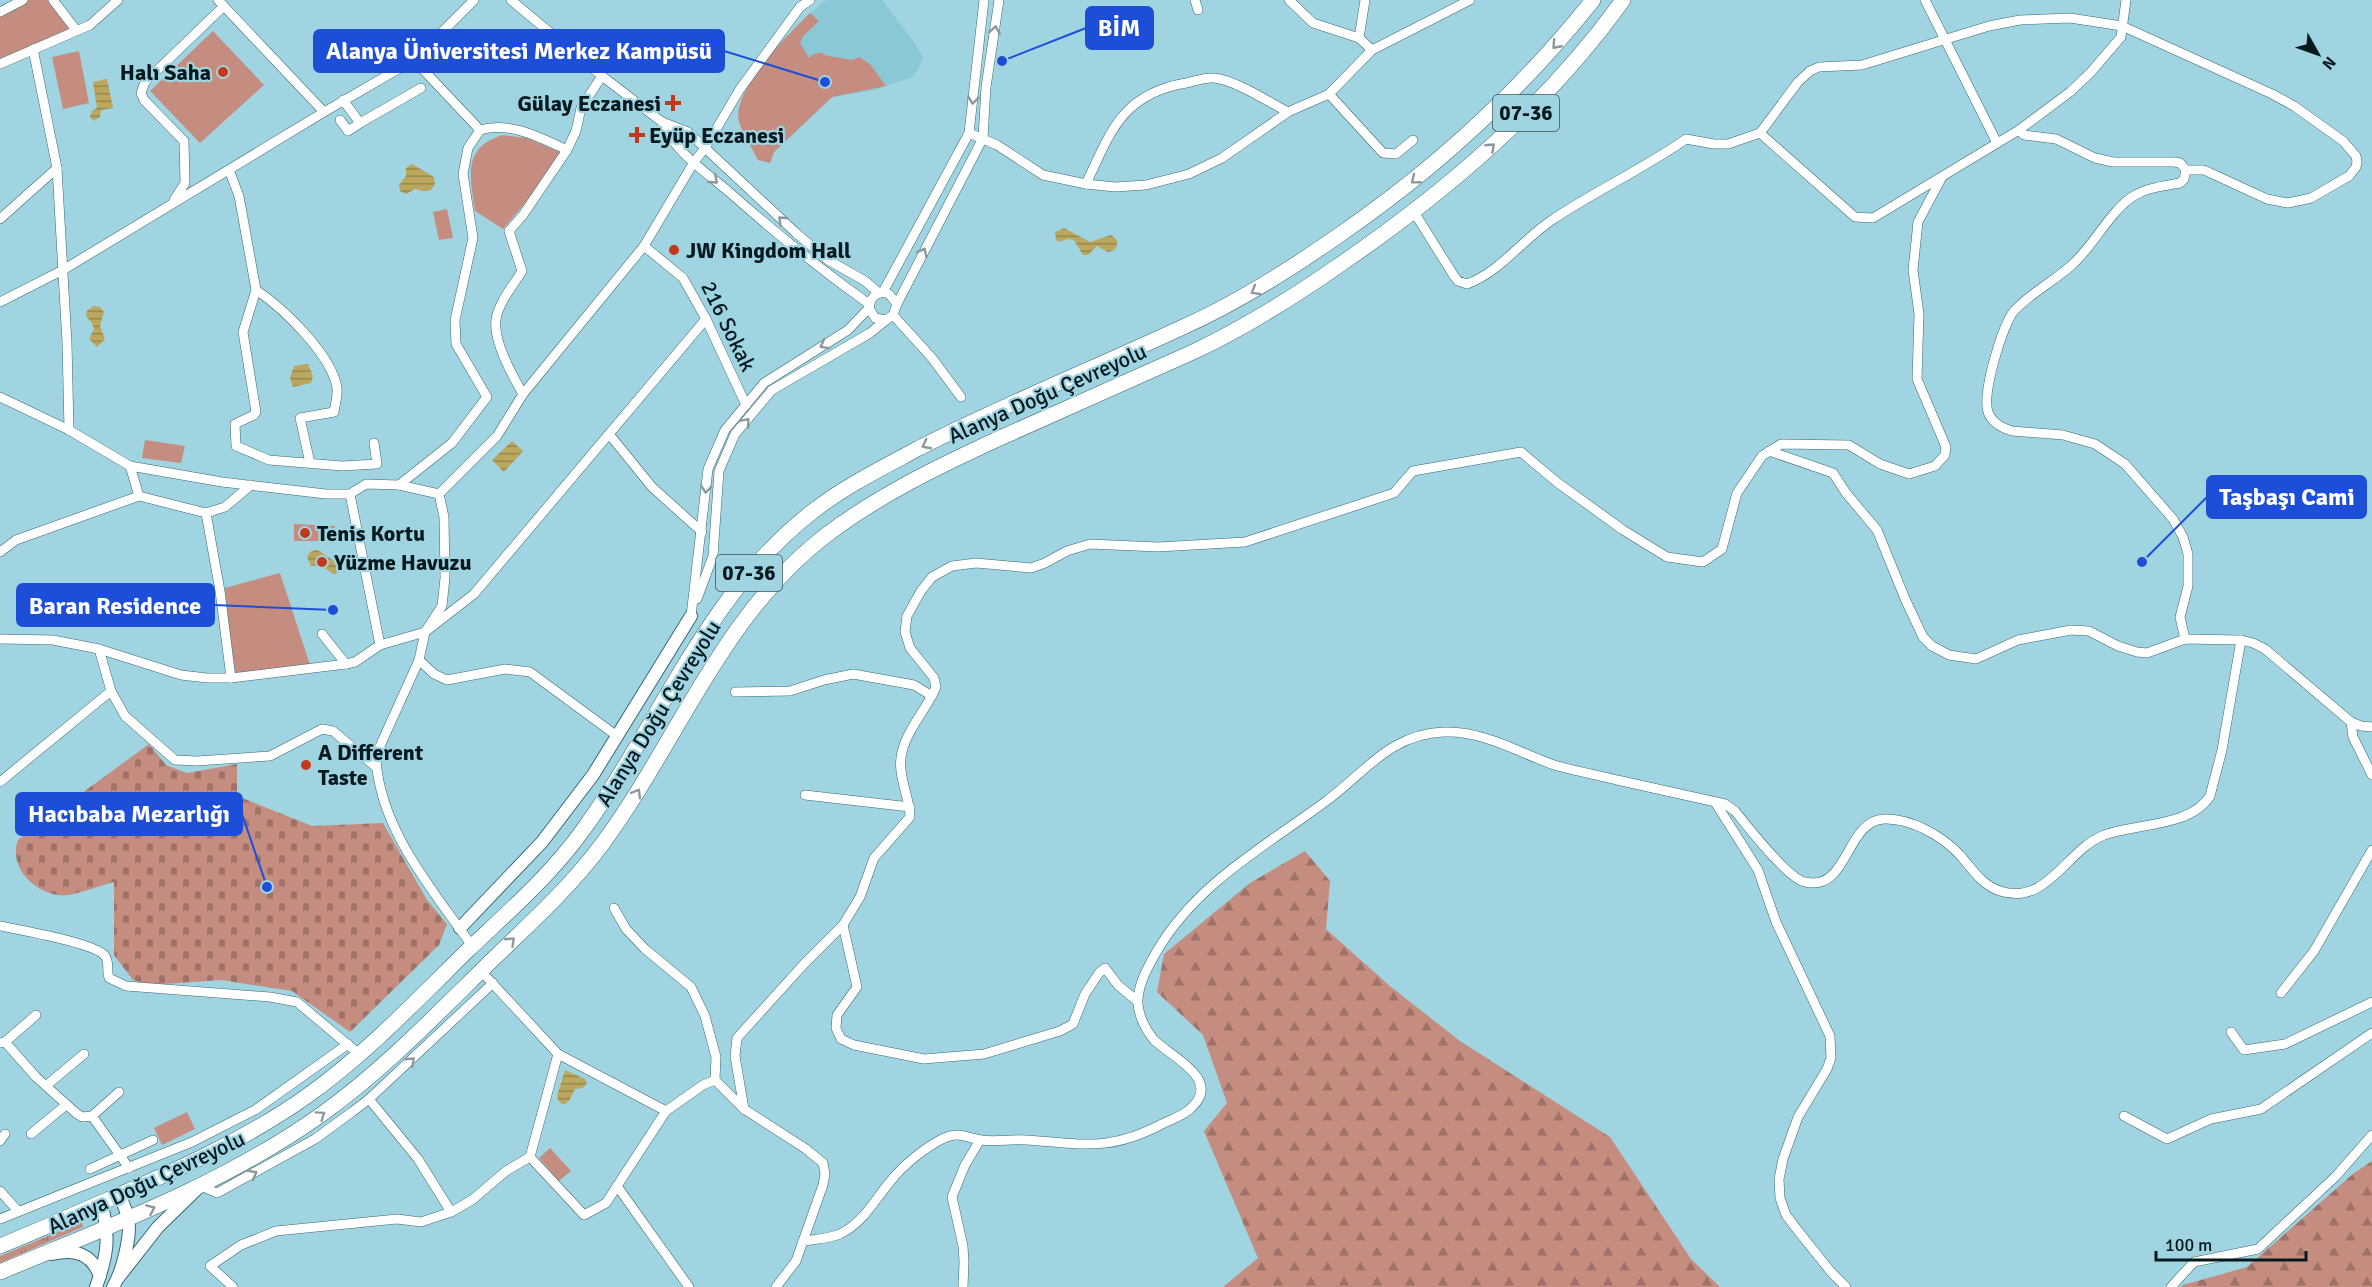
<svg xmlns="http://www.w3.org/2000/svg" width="2372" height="1287" font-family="Signika,sans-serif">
  <defs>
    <pattern id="grass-tufts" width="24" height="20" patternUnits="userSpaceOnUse" patternTransform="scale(1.5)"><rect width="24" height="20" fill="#c58d80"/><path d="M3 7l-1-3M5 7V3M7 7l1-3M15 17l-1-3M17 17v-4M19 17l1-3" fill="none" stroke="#9e7268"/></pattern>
    <pattern id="forest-firs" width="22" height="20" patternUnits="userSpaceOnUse" patternTransform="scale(1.5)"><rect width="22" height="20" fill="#c58d80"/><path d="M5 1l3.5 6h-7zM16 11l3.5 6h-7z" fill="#9e7268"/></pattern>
    <pattern id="cemetery-stones" width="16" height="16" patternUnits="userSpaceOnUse" patternTransform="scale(1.5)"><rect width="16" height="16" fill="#c58d80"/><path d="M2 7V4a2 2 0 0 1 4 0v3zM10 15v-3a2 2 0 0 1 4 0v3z" fill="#9e7268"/></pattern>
    <pattern id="water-rules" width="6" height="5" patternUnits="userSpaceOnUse" patternTransform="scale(1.5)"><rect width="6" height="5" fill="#bca75e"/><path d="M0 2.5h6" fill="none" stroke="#97874d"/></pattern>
  </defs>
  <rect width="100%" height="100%" fill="#9fd4e0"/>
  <polygon fill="#8bc8d7" points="826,0 882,0 916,45 923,57 918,70 912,77 874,90 833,97 774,152 770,163 758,160 739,121 741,101 774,49 810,13"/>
  <polygon fill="url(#grass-tufts)" points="82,1222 83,1227 0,1263 0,1256"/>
  <g fill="url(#forest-firs)">
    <polygon points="1305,851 1330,881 1326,929 1391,987 1460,1041 1610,1137 1691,1259 1720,1287 1223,1287 1258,1258 1204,1131 1227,1103 1203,1035 1157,992 1164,954 1250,883"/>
    <polygon points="2372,1161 2372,1287 2181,1287 2183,1285 2247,1267 2354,1173"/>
  </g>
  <path fill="url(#cemetery-stones)" d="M149 744 166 765 187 773 237 764V796L312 826 383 823 427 900 447 924 439 945 350 1032 292 991 221 980 150 985 133 980 114 955V882C99 886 84 892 69 895 40 899 7 869 18 840Z"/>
  <g fill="#c58d80">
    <polygon points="29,0 50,0 71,28 0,60 0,15"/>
    <path d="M810 13 819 21 803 36 800 43 809 58 812 55 822 52 824 55 852 60 859 57 870 64 886 86 832 97 774 152 770 163 758 160C752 148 743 135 739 122 731 90 789 34 810 13Z"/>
    <polygon points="213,31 264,85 200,143 150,91"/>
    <polygon points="79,51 89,103 63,109 52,57"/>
    <path d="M503 135 527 138 562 153 537 189 503 229 475 211C470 177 462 147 503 135Z"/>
    <polygon points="447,209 453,238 439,240 433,212"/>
    <polygon points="145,440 185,446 181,463 142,458"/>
    <polygon points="294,524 335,526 335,541 294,541"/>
    <polygon points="280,573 310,665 234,674 225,588"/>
    <polygon points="187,1112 195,1129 162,1145 154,1128"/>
    <polygon points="550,1148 571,1171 559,1181 539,1158"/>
  </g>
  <g fill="url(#water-rules)">
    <polygon points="107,79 113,108 101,110 100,117 94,121 90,117 92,111 97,108 93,82"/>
    <polygon points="412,164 434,177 435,184 431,190 424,191 415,189 406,194 400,191 399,185 406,176 406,168"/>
    <path d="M1064 228 1090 242 1111 235 1117 240C1118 247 1115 251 1108 252L1097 246 1088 255H1083L1074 240 1068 239 1060 242 1056 240 1055 232Z"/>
    <polygon points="93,306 100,307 104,312 100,326 105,339 97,347 89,339 94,329 92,323 86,316 87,311"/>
    <polygon points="308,364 313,376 311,383 293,387 290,378 294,366"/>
    <polygon points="512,441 523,451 504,472 492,460"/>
    <path d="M316 550C323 551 329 560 338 562L341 571 334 574 321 566H311L307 557 310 552Z"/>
    <polygon points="565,1070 585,1079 587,1083 583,1088 575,1089 569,1101 563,1105 558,1100 557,1096"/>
  </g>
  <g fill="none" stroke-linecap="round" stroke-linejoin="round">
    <g stroke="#376974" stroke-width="10">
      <g id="minor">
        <polyline points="53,0 76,30"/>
        <polyline points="218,0 324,112"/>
        <polyline points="511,0 602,76 662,122 688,132 796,233 828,260 865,281 879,293"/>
        <polyline points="1195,0 1198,10"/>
        <polyline points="1289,0 1313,23 1359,38"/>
        <polyline points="1365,0 1359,38 1372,50"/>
        <polyline points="1925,0 1997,143"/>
        <polyline points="0,12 23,0"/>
        <polyline points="33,49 57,168 67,343 69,430"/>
        <polyline points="414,60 480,130"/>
        <polyline points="0,64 90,25 118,0"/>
        <polyline points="1329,94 1383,153 1396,154 1413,140"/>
        <polyline points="343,100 360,123 421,88"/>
        <polyline points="340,120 348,131 360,123"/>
        <path d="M662 122C674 151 704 171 728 191 773 231 820 269 869 304"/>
        <path d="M2019 130 2024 135 2056 139 2095 158 2113 162H2174L2180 163 2186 170 2184 179 2180 183C2164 186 2145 188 2132 197 2111 211 2094 244 2075 262 2057 280 2031 292 2014 311 2002 326 1982 393 1988 412 1992 423 2002 428 2012 431L2063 435 2095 444 2125 464 2173 519 2183 537 2188 554V586L2180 617 2185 639"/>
        <polyline points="969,133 997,145 1043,175 1086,184 1115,187 1146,185 1189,174 1222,158 1288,112 1329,94 1372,50 1470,0"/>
        <polyline points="1760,133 1855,217 1873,218 2019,130 2070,92 2091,72 2121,37 2126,0"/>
        <polyline points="229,170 239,196 256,290 243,332 256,412 254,415 235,424 236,446 269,460 342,466 377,464 374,443"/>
        <path d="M1086 184C1111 131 1122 94 1186 83 1195 81 1205 77 1214 78 1235 80 1269 102 1288 112"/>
        <polyline points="174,200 185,183 184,141 144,100 141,93 145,82 224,6"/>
        <path d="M1414 212 1454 276 1458 281 1467 284C1500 272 1523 239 1552 220 1595 191 1643 169 1686 139L1714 144H1728L1760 133 1798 82 1810 71 1819 67 1862 65 1989 26 2020 20 2070 18 2122 26 2272 94 2294 106 2343 141 2356 156 2357 162 2356 167 2349 176 2311 198 2288 203 2267 199 2204 170H2186"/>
        <polyline points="0,219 57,168"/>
        <polyline points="644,246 683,278 706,319 746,405"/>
        <path d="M256 290C283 308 332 355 337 388 338 395 335 405 334 412L300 418 310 463"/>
        <polyline points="883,292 969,133 984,0"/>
        <polyline points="0,302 63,270 324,112 414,60 474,0"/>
        <polyline points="897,304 983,138 986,87 999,0"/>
        <polyline points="893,315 932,358 961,397"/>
        <path d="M523 394C513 377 493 341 496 320 498 303 513 286 522 271L509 231 523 215 567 150"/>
        <polyline points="0,397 69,430 130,466 222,482 326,494 350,494 366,484 399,485 439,494 497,436 523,394 644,246 694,162 705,148 740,89 800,7 810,0"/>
        <polyline points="609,434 652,487 702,532"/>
        <polyline points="1769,451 1833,473 1846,493 1877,530 1906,601 1923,637 1932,646 1949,655 1976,659 2018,640 2071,630 2089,631 2118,646 2137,652 2147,653 2185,639 2241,640 2253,643 2265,649 2351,722 2361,726 2372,727"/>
        <polyline points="130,466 139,496 206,513 225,507 251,485"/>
        <path d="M399 485 452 443 487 397 456 344 455 320 473 238 463 174 468 148 480 130C510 121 541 138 567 150L576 131 581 108 602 76"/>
        <polyline points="350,494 380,645"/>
        <path d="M439 494 444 517 445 578 442 606 425 632 419 660 376 755V760C381 831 433 890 472 946"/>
        <polyline points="206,513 220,591 231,678"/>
        <polyline points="0,552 16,540 139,496"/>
        <polyline points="697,599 713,556 719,471 735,434 772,390 870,333 886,320"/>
        <polyline points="691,616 708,469 725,430 764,383 848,330 869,308 871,300 875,295 883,292 889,294 897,304 893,315 886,320 875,318 869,308"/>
        <polyline points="322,634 346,664"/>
        <polyline points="0,639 53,640 99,649 181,675 207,678 231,678 346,664 355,662 380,645 425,632 474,594 706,319"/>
        <polyline points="99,649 111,691 125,716 175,760 197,761 270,756 322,729 333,731 376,767"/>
        <polyline points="419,660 434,674 447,680 505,669 530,672 617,736"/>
        <polyline points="735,692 790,691 824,680 853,674 914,685 932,696"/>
        <polyline points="2351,722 2353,737 2372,775"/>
        <polyline points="0,782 111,691"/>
        <polyline points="805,795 910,807"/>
        <polyline points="1715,802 1758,870 1776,922 1830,1036 1831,1058 1827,1069 1798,1117 1783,1159 1779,1179 1780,1198 1786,1215 1795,1227 1831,1272 1846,1287"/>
        <polyline points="614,908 626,929 645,949 691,987 705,1016 716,1057 715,1080"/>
        <polyline points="843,925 857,987 837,1015 836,1028 841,1039 854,1045 924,1059 984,1054 1060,1031 1073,1024 1085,994 1099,973 1105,968 1118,985 1137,1001"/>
        <path d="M0 926C19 930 95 943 105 956 110 963 106 970 109 978L126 986 270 997 297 1002 359 1054"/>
        <polyline points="481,971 558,1054 666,1111 703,1085 715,1080 744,1109 806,1149 823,1163 825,1174 823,1185 796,1261 776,1287"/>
        <polyline points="2281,993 2314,951 2372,850"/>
        <polyline points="2231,1032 2244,1050 2285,1044 2372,1002"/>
        <polyline points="5,1042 36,1015"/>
        <polyline points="0,1043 5,1042 36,1077 76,1113 82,1117 92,1116 129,1168"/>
        <polyline points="558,1054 530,1157 584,1215 606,1203 617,1186 689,1287"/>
        <polyline points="47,1085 84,1054"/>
        <polyline points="369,1099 418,1159 451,1212"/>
        <path d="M744 1109 735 1056 737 1038 804 964 843 925 860 897 874 858 910 817C910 798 898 777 901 758 904 732 926 711 936 687L934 678 910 648 905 632 907 616 921 591 932 577 952 566 976 563 1031 568 1045 563 1067 551 1090 544 1158 547 1245 542 1394 493 1413 471 1521 452 1558 483 1623 530 1667 557 1703 562 1722 549 1737 493 1762 456 1781 444 1849 445 1880 464 1909 474 1935 466 1945 455 1946 447 1917 379 1919 314 1913 270 1918 222 1942 177"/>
        <polyline points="92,1116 119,1092"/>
        <polyline points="2124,1116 2167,1139 2211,1119 2261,1109 2372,1033"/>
        <polyline points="31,1134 66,1105"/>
        <polyline points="0,1141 5,1134"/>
        <polyline points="90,1169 153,1140"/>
        <polyline points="201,1186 217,1193 315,1139 352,1112 369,1099 493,983"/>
        <polyline points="617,1186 666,1111"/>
        <polyline points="0,1191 18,1211"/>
        <polyline points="0,1219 192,1142 255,1110 348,1044"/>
        <path d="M803 1241C816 1239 828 1239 840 1234 863 1223 874 1201 889 1183 902 1166 924 1148 944 1138 958 1131 967 1138 981 1140 996 1142 1011 1139 1026 1140 1083 1144 1110 1152 1164 1123 1173 1119 1185 1115 1192 1107 1222 1079 1170 1056 1154 1040 1145 1029 1137 1013 1138 999 1139 982 1149 965 1157 951 1196 884 1264 847 1325 802 1365 773 1389 734 1444 732 1481 730 1520 753 1554 765 1575 771 1597 775 1617 780 1653 788 1689 796 1725 804L1735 811C1748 827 1787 878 1805 882 1849 892 1845 821 1884 819 1911 818 1942 836 1960 855 1972 869 1982 885 2000 891 2047 906 2066 851 2102 836 2133 823 2190 828 2210 796L2222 750 2241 640"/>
        <polyline points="233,1287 210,1266 241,1245 276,1231 397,1219 421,1222 451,1212 472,1200 506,1171 530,1157"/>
        <polyline points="963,1287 964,1262 963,1246 952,1197 965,1165 980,1140"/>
        <polyline points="2171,1287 2194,1262 2258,1249 2336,1176 2372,1135"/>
      </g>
    </g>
    <g stroke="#376974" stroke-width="14">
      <g id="tertiary">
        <polyline points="460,928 542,842 593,775 691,616"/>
        <path d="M52 1254C75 1249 91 1253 100 1276"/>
        <polyline points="118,1278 158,1227 197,1189"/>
        <path d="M96 1287C108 1254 110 1236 101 1202"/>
        <path d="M113 1287C122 1272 132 1235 128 1217 126 1210 122 1202 120 1195"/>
      </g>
    </g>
    <g stroke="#376974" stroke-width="16">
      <g id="trunk">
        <path d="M0 1246C35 1232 70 1216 105 1201 175 1171 245 1140 307 1096 366 1054 417 1000 468 950 508 912 551 875 583 830 660 724 706 594 812 512 845 486 882 468 919 448 1005 404 1095 368 1183 327 1237 303 1286 272 1335 238 1433 171 1519 93 1593 0"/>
        <path d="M0 1272C110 1226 224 1184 322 1114 382 1071 434 1017 487 965 527 926 570 888 603 843 678 741 722 615 825 536 877 496 939 466 1000 438 1064 409 1129 381 1193 352 1244 328 1292 298 1338 266 1446 192 1546 107 1623 0"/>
      </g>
    </g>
    <use href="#minor" stroke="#fff" stroke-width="9"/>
    <use href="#tertiary" stroke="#fff" stroke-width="12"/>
    <use href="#trunk" stroke="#fff" stroke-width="15"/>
  </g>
  <defs><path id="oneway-chevron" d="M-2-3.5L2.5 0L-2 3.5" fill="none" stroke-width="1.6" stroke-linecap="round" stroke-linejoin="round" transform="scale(1.5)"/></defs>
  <g stroke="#8e989a">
    <use href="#oneway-chevron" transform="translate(995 30) rotate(-81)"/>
    <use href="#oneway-chevron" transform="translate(1556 45) rotate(132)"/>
    <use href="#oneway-chevron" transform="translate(973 100) rotate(96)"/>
    <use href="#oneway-chevron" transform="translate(1491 147) rotate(-43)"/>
    <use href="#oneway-chevron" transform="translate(714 180) rotate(41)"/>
    <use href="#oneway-chevron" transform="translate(1415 180) rotate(141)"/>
    <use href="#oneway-chevron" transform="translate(782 220) rotate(-137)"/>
    <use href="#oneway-chevron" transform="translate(923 252) rotate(-63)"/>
    <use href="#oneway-chevron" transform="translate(1255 291) rotate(149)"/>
    <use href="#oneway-chevron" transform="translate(824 345) rotate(151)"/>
    <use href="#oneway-chevron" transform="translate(746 422) rotate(-50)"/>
    <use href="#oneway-chevron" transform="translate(926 445) rotate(152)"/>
    <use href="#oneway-chevron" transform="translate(706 489) rotate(95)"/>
    <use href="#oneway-chevron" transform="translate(637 793) rotate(-59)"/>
    <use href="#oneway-chevron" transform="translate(511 941) rotate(-44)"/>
    <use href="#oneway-chevron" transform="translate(411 1061) rotate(-43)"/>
    <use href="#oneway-chevron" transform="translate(321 1115) rotate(-35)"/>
    <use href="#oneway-chevron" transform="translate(253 1174) rotate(-28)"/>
    <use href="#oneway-chevron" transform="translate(151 1209) rotate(-24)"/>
  </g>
  <g fill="#c3391a" stroke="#9fd4e0" stroke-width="2">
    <circle cx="223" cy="72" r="6"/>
    <path d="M670 94h6v6h6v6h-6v6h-6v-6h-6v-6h6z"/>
    <path d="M634 126h6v6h6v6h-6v6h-6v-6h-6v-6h6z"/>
    <circle cx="674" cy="250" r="6"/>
    <circle cx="305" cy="533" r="6"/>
    <circle cx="322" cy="562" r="6"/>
    <circle cx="306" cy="765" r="6"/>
  </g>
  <g text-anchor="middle" stroke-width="4.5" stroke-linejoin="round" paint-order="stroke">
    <g fill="#9fd4e0" stroke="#335258" stroke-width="1.5">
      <rect x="1493" y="95" width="66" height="36" rx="4.5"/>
      <rect x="716" y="555" width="66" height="36" rx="4.5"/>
    </g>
    <g font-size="21" font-weight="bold" fill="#051a1e">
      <text x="1526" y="120">07-36</text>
      <text x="749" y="580">07-36</text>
    </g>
    <g font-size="22" font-weight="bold" fill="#051a1e" stroke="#9fd4e0" text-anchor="start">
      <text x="211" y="80" text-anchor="end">Halı Saha</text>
      <text x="661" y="111" text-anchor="end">Gülay Eczanesi</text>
      <text x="649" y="143">Eyüp Eczanesi</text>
      <text x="686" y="258">JW Kingdom Hall</text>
      <text x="317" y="541">Tenis Kortu</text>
      <text x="334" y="570">Yüzme Havuzu</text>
      <text x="318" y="760">A Different<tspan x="318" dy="25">Taste</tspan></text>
    </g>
    <g font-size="22" fill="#051a1e" stroke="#9fd4e0">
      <text transform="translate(729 326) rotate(64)" y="8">216 Sokak</text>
      <text transform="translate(1047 393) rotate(-24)" y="8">Alanya Doğu Çevreyolu</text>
      <text transform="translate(658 713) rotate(-58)" y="8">Alanya Doğu Çevreyolu</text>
      <text transform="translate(146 1182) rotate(-25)" y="8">Alanya Doğu Çevreyolu</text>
    </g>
  </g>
  <path fill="none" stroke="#1d4ed8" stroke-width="2" d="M1002 61L1086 28M825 82L724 51M2142 562L2207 497M333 610L214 605M267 887L242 814"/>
  <g fill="#1d4ed8" stroke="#9fd4e0" stroke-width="2">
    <circle cx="1002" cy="61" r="6"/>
    <circle cx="825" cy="82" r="6"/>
    <circle cx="2142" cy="562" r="6"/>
    <circle cx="333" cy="610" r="6"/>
    <circle cx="267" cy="887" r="6"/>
  </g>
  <g fill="#1d4ed8" stroke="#1d4ed8" stroke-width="2">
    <rect x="1086" y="7" width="67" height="42" rx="6"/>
    <rect x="314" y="30" width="410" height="42" rx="6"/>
    <rect x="2207" y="476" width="159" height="42" rx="6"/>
    <rect x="17" y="584" width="197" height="42" rx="6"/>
    <rect x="16" y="793" width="226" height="42" rx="6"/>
  </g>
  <g font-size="24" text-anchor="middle" font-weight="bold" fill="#fff">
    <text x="1119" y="36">BİM</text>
    <text x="519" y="59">Alanya Üniversitesi Merkez Kampüsü</text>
    <text x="2287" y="505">Taşbaşı Cami</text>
    <text x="115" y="614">Baran Residence</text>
    <text x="129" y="822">Hacıbaba Mezarlığı</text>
  </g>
  <g transform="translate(2318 54) rotate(130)" stroke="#9fd4e0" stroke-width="4.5" paint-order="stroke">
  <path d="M0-4.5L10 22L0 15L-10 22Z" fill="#051a1e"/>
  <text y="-9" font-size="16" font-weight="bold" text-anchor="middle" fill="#051a1e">N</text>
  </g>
  <path d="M2156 1251v9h150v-9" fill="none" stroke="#051a1e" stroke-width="3"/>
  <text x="2165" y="1251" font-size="18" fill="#051a1e" stroke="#9fd4e0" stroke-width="4.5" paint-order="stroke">100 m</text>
</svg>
